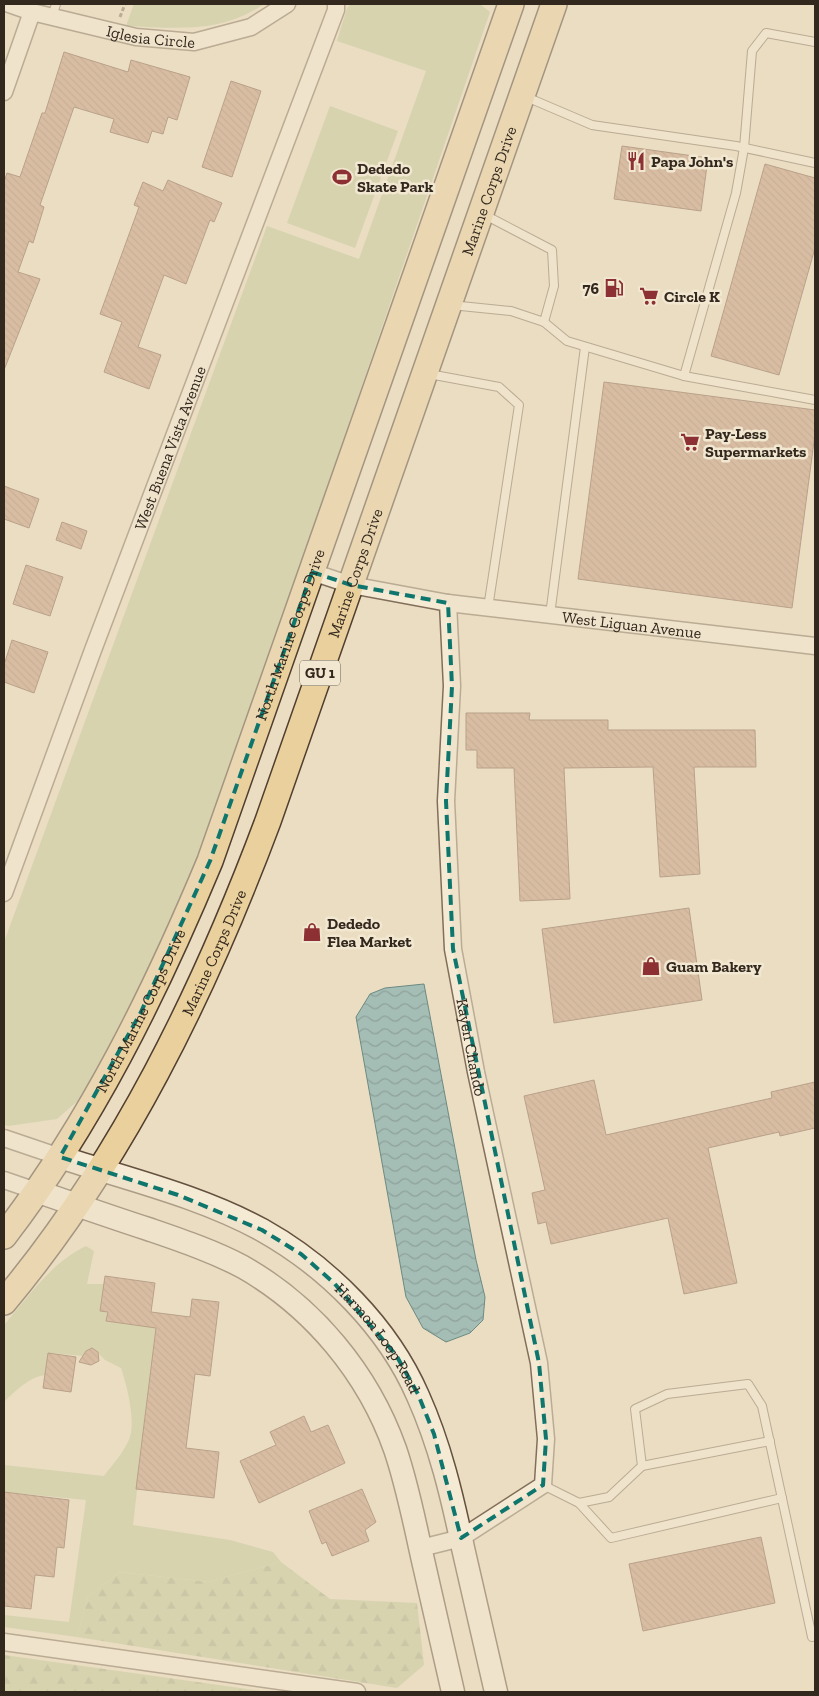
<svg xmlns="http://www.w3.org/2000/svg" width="819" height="1696" font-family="'Zilla Slab',serif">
  <defs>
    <pattern id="forest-firs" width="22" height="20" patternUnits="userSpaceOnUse" patternTransform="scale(1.25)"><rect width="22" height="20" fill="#c2c797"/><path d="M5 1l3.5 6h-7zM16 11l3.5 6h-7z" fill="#a7ab82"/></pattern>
    <pattern id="water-waves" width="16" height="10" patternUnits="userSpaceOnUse" patternTransform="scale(1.25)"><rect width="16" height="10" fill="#a4bdb5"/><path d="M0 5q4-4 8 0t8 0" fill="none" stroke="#8ea29b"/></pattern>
    <pattern id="building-back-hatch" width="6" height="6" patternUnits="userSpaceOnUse" patternTransform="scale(1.25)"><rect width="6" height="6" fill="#c5987b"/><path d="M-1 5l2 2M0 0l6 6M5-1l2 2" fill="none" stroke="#a17c64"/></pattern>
  </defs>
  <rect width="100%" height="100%" fill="#eaddc2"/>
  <g fill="#c2c797">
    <path d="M134 4H264C220 34 176 28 126 26Z"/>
    <polygon points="351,4 480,4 490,12 204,846 96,1085 57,1119 8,1126 4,1125 4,942 267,226 359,259 426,71 337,41 347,8"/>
    <polygon points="330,106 398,131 355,248 287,223"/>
    <path d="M86 1246 94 1251 87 1284H104L100 1311 108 1312 106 1321 156 1327 133 1525 230 1540 273 1552 281 1562 208 1582 120 1572 88 1597 77 1637 4 1627V1615L69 1622 86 1500 4 1492V1465L104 1476C113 1464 128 1448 131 1433 134 1414 127 1386 121 1368L105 1360 94 1349 86 1351 84 1356 49 1353 45 1375C29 1377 15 1391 4 1402V1325C28 1297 52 1262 86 1246Z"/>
  </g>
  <g fill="url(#forest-firs)">
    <polygon points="281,1562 330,1599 417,1603 424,1665 397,1688 77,1637 88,1597 120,1572 208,1582"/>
    <polygon points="4,1655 269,1692 4,1692"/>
  </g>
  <polygon fill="url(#water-waves)" stroke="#6c8a82" points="424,984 476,1260 485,1297 483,1320 470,1333 446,1342 423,1328 406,1297 356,1017 370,994 385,988"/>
  <g fill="url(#building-back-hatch)" stroke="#7f5943">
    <polygon points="64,52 128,72 131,60 190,77 177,120 168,117 163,134 152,131 148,143 110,132 114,119 74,107 40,205 44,207 33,243 29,241 18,272 40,279 4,370 4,182 7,173 20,177 42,113 45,113"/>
    <polygon points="231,81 261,91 232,177 202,167"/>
    <polygon points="622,146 708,158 701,211 614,199"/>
    <polygon points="765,164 815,178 815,248 779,375 711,356"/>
    <polygon points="168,180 222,203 214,222 210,220 186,284 164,275 138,347 161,355 149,389 104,372 122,322 100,314 139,207 134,205 143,182 163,191"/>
    <polygon points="604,382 815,410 815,434 792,608 578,579"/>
    <polygon points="4,486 39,499 29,528 4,519"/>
    <polygon points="62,522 87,531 81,549 56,540"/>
    <polygon points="26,565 63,577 50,616 13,604"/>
    <polygon points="12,640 48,652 34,693 4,682 4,665"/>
    <polygon points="466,713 530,713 529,720 608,720 608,730 755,730 756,767 694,767 700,874 660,877 653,767 564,768 570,899 520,901 514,768 477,768 477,750 466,750"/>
    <polygon points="689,908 702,1000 554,1023 542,929"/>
    <polygon points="594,1080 606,1135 772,1098 771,1092 815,1082 815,1128 780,1136 779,1132 708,1148 737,1283 684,1294 668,1218 551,1244 546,1222 538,1224 532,1193 545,1190 524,1096"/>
    <polygon points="105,1276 155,1283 151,1312 190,1317 192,1299 219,1302 210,1376 195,1374 186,1448 219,1452 214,1498 136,1489 156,1328 106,1321 108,1312 100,1311"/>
    <polygon points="92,1348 98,1352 99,1361 91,1365 79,1362 86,1351"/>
    <polygon points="48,1353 76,1357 71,1392 43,1388"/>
    <polygon points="304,1416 311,1432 328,1425 345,1463 259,1503 240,1461 276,1445 270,1432"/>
    <polygon points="362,1489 376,1522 365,1530 369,1541 332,1556 326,1542 322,1544 309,1511"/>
    <polygon points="4,1492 69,1500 64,1548 57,1547 54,1577 35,1575 31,1609 4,1606"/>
    <polygon points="761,1537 775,1603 643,1631 629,1564"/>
  </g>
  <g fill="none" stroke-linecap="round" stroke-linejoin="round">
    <g stroke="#826f5b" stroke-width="10">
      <g id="lane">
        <polyline points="52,17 56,4"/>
        <polyline points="524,96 592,125 736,146 815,163"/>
        <polyline points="483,214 552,250 554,286 544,322"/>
        <polyline points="451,305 511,311 544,322 567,341 684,376 815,400"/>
        <polyline points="429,374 499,387 519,405 488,608"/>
        <polyline points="684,376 736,193 744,148 752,51 766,33 815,42"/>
        <polyline points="550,615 585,347"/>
        <polyline points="642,1466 770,1441"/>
        <polyline points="543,1485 579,1503 609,1497 642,1466 635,1409 667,1394 748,1384 762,1406 812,1637"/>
        <polyline points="579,1503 611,1538 782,1498"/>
      </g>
    </g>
    <g stroke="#826f5b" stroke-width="19">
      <g id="street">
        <path id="s1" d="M9 4 32 12 136 37 194 42 251 27 287 4"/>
        <polyline points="4,92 32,12"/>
        <path id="s2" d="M312 572 351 585 448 603 452 686 446 801 453 949 476 1072 539 1363 546 1439 543 1485 461 1538 421 1548"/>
        <path id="s3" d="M448 603 815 646"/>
        <path id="s4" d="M4 893 93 650 336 10V4"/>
        <polyline points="4,1138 60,1157"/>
        <polyline points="4,1180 36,1191"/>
        <polyline points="4,1642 357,1692"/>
      </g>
    </g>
    <g stroke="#64503e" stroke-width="25">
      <g id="secondary">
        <path id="s5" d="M60 1157C127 1179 200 1196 262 1230 328 1267 388 1327 418 1396 440 1445 452 1496 463 1548 474 1596 485 1644 496 1692"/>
        <path d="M36 1191C74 1204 111 1217 148 1229 180 1240 213 1251 243 1267 313 1307 368 1373 395 1449 407 1484 414 1520 422 1556 432 1601 443 1647 453 1692"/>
      </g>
    </g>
    <g stroke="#503e2f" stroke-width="28">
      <g id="primary">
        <path id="s6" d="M4 1236C91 1123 155 993 210 861L511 4"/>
        <path id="s7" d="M4 1302C122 1161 204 992 268 821L554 4"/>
      </g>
    </g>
    <polyline stroke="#826f5b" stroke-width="3" stroke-dasharray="4 2.5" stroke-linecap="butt" points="120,17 125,4"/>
    <use href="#lane" stroke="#f5ebd5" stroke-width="8"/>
    <use href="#street" stroke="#f5ebd5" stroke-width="16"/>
    <use href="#secondary" stroke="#f5ebd5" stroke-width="22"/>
    <use href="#primary" stroke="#ead09d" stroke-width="25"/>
  </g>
  <path d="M0 0H819V1696H0ZM312 572 351 585 448 603 452 686 446 801 453 949 539 1363 546 1439 543 1485 461 1538 434 1434 418 1394 396 1355 334 1283 301 1254 262 1230 178 1195 60 1157 141 1012 210 861Z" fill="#eaddc2" fill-opacity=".55" fill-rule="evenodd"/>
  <path fill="none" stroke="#0f766e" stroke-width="4" stroke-dasharray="10 6" stroke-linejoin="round" d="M312 572 351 585 448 603 452 686 446 801 453 949 539 1363 546 1439 543 1485 461 1538 434 1434 418 1394 396 1355 334 1283 301 1254 262 1230 178 1195 60 1157 141 1012 210 861Z"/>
  <defs>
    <g id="restaurant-bare" transform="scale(1.5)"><path d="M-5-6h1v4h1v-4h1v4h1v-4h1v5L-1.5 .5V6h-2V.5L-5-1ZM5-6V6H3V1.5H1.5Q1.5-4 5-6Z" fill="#8c3033" stroke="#f2e8d1" stroke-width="2.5" paint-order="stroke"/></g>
    <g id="stadium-bare" transform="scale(1.5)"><path d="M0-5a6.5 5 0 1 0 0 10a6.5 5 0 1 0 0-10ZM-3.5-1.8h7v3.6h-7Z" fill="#8c3033" stroke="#f2e8d1" stroke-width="2.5" paint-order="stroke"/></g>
    <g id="fuel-bare" transform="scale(1.5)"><path d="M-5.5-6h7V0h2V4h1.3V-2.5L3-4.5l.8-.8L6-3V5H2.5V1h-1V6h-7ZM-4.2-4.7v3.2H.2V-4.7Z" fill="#8c3033" stroke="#f2e8d1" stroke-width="2.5" paint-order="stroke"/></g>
    <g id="supermarket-bare" transform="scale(1.5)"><path d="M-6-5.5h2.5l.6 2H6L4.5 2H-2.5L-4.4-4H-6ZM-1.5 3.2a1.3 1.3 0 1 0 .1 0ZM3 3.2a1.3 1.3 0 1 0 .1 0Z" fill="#8c3033" stroke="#f2e8d1" stroke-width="2.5" paint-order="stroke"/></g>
    <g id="shop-bare" transform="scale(1.5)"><path d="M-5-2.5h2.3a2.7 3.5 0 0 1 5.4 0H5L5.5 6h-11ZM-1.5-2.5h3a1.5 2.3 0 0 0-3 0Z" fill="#8c3033" stroke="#f2e8d1" stroke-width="2.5" paint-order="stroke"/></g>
  </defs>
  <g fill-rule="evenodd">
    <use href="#restaurant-bare" x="636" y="161"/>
    <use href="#stadium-bare" x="342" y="177"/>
    <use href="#fuel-bare" x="614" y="288"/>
    <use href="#supermarket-bare" x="649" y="296"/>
    <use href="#supermarket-bare" x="690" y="442"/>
    <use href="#shop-bare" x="312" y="932"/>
    <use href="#shop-bare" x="651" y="966"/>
  </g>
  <g text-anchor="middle" stroke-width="5" stroke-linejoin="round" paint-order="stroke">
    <rect fill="#f2e8d1" stroke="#6c6254" stroke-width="1" x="300" y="660.5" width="40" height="25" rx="4"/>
    <g font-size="15" font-weight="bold" fill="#33281e">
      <text x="320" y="678">GU 1</text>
    </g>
    <g font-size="16" fill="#33281e" stroke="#f2e8d1">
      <text dy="6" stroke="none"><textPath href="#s1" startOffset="146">Iglesia Circle</textPath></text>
      <text dy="6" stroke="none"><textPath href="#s7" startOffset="1219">Marine Corps Drive</textPath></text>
      <text dy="6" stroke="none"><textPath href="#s4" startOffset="475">West Buena Vista Avenue</textPath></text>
      <text dy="6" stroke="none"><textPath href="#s7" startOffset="814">Marine Corps Drive</textPath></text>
      <text dy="6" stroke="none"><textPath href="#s3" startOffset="185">West Liguan Avenue</textPath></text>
      <text dy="6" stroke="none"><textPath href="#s6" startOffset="669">North Marine Corps Drive</textPath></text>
      <text dy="6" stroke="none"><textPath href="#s7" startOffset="409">Marine Corps Drive</textPath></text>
      <text dy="6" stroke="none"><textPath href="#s6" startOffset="264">North Marine Corps Drive</textPath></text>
      <text dy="6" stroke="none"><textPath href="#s2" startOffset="586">Kayen Chando</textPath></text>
      <text dy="6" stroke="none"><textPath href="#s5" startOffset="376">Harmon Loop Road</textPath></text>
    </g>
    <g font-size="16" font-weight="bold" fill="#33281e" stroke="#f2e8d1" text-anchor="start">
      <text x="651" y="167">Papa John's</text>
      <text x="357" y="174">Dededo<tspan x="357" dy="18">Skate Park</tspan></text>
      <text x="599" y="294" text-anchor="end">76</text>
      <text x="664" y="302">Circle K</text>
      <text x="705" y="439">Pay-Less<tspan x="705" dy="18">Supermarkets</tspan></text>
      <text x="327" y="929">Dededo<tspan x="327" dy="18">Flea Market</tspan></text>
      <text x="666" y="972">Guam Bakery</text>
    </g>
  </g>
  <rect width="819" height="1696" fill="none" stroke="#33281e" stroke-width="10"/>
</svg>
